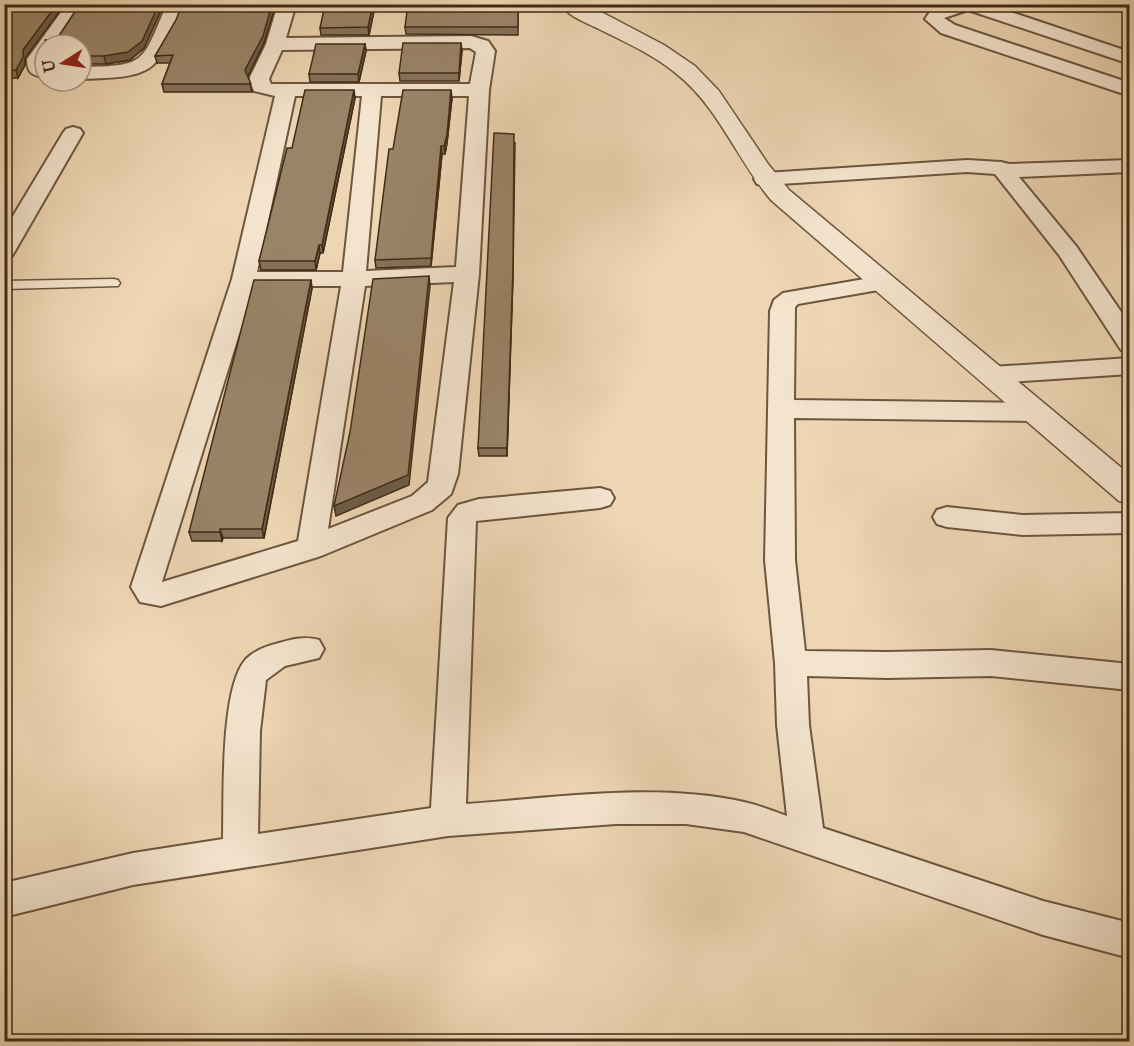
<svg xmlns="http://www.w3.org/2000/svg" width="1134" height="1046" font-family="'IM FELL Great Primer',serif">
  <rect width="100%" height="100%" fill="#eed6b4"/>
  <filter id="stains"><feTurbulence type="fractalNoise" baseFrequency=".00333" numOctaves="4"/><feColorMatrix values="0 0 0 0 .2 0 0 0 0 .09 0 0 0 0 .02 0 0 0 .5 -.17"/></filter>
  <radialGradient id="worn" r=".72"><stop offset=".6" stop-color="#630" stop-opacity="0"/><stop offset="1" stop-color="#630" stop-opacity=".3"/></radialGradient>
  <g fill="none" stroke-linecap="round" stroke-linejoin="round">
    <g stroke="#6c563e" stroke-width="3">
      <polygon id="service" points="114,279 118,280 120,283 118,286 4,289 4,281"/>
    </g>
    <g stroke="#6c563e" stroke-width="4">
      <g id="minor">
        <path d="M67 4H86L57 45H45V78C32 75 27 73 27 59Z"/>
        <path d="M167 4H185C156 73 158 77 81 79V67C148 66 141 63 167 4Z"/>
        <path d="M278 4H296L286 38 471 36 488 41 495 51 489 90 479 274 458 474 451 494 432 510 321 556 161 606 140 602 131 587 232 279 275 96 254 91 249 79 266 44ZM470 48 476 52 470 84H271L269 79 282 50ZM295 96H362L343 272H257ZM381 96H469L456 267 366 271ZM454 282 428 482 412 496 328 529 365 286ZM254 286H341L298 541 162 582Z"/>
        <polygon points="947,4 987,4 1130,52 1130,64 968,10 944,18 955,25 1130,83 1130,96 941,33 925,19 932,9"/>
        <polygon points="73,127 80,129 83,133 15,251 12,256 4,258 4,231 63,133 66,129"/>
        <polygon points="967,160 1001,162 1009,164 1130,160 1130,172 1019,177 1076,246 1130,325 1130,352 1121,350 1059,255 995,174 967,172 765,185 757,184 754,179 757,174 765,173"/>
        <path d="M882 276 890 278 894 283 890 288 798 304 795 307 794 400 1035 403 1044 406 1048 412 1044 418 1035 421 794 418 795 560 805 651 887 652 991 650 1130 664V690L991 676 887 678 807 676 809 725 823 828 1043 901 1130 923V958L1043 935 744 832 686 824H616L448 836 133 885 4 917V883L133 853 223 839C224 799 220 687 246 659 255 650 267 646 279 643 293 639 305 636 319 640L324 649 319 658 285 666 266 680 260 731 258 834 431 808 448 518 458 505 479 499 600 488 610 491 614 498 610 505 600 508 476 521 466 804C555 798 656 782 744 802 758 805 773 811 787 816L777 725 775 663 765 560 770 311 774 300 783 293Z"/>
        <polygon points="1130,358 1130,374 991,383 982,381 978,375 982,369 991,367"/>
        <polygon points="947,507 1022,515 1130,513 1130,533 1022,535 947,527 937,524 933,517 937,510"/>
      </g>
    </g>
    <g stroke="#6c563e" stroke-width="3">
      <path id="tertiary" d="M560 4H586L664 45 695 66 719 91 768 164 789 190 1130 475V504L1119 501 771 200C738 161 718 107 678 75 656 56 629 44 603 31 590 24 568 17 560 4Z"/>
    </g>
    <use href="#service" fill="#f4e4ce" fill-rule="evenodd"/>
    <use href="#minor" fill="#f4e4ce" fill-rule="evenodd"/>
    <use href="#tertiary" fill="#f4e4ce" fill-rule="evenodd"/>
  </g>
  <g fill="#847259" stroke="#402b16" stroke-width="1.5">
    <polygon points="4,4 25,58 25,65 18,78 4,78"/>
    <polygon points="80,4 164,4 144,48 130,60 106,64 81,64 81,45 57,39"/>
    <polygon points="518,4 518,35 406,34 405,27"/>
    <polygon points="374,11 369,35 321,35 320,28"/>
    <polygon points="264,43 248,76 252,92 164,92 162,84 170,63 157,63 155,56"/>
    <polygon points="365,44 366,51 359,82 310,82 309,74"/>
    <polygon points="462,50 459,81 400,81 399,73"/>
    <polygon points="355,98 323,253 320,253 316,270 261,270 259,261 292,148"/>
    <polygon points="452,98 447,143 445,154 442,154 431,266 376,268 375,260"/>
    <polygon points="513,276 507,456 479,456 478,448"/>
    <polygon points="312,288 264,538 223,538 222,541 192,541 189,532"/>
  </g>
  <g fill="#6c5c49" stroke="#402b16" stroke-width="1.5">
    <polygon points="57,4 65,4 25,58 25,65 18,78 16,70 23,50"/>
    <polygon points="159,4 164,4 144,48 130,60 106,64 104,56"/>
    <polygon points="272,4 276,4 264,43 247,78 245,70"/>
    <polygon points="373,4 374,11 369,35 368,27"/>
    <polygon points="461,43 462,50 459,81 459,73"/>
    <polygon points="365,44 366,51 359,82 358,74"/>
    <polygon points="354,90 355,98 323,253 322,245"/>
    <polygon points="451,90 452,98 447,143 445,154 444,146"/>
    <polygon points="515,142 513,276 507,456 507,448"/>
    <polygon points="441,146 442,154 431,266 431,258"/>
    <polygon points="319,245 320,253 316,270 315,261"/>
    <polygon points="429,276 430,286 409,485 336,516 334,506"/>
    <polygon points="311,280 312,288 264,538 262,529"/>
    <polygon points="220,529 223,538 222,541 220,532"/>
  </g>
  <g fill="#9a8468" stroke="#402b16" stroke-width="1.5">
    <polygon points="4,4 57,4 23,50 23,57 16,70 4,70"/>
    <polygon points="80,4 159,4 142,41 128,52 104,56 81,56 81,45 45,45 45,56 45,40 57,39"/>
    <polygon points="182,4 272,4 263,36 245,70 251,84 162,84 173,55 155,56 176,20"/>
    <polygon points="325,4 373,4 368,27 320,28"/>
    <polygon points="408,4 518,4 518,27 405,27"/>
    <polygon points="403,43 461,43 459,73 399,73"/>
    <polygon points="316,44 365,44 358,74 309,74"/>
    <polygon points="305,90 354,90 322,245 319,245 315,261 259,261 287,148 292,148"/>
    <polygon points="403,90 451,90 447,135 444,146 441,146 431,258 375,260 389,149 393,149"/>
    <polygon points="494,133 514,134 513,267 507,448 478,448"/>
    <polygon points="429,276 408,475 334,506 350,432 373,279"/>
    <polygon points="254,280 311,280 262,529 220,529 220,532 189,532"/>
  </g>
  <rect width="1134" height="1046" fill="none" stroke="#eed6b4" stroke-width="24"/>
  <rect x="6" y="6" width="1122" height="1034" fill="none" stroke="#402b16" stroke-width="3"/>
  <rect x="12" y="12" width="1110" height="1022" fill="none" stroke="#402b16" stroke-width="1.5"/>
  <g transform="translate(63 63) rotate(258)"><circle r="28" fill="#f4e4ce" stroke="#ac9a84" stroke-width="1.5"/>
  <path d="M0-4.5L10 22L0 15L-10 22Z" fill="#8f2418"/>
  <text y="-9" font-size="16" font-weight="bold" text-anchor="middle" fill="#402b16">U</text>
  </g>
  <rect width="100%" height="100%" filter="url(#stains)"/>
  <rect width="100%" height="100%" fill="url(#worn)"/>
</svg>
